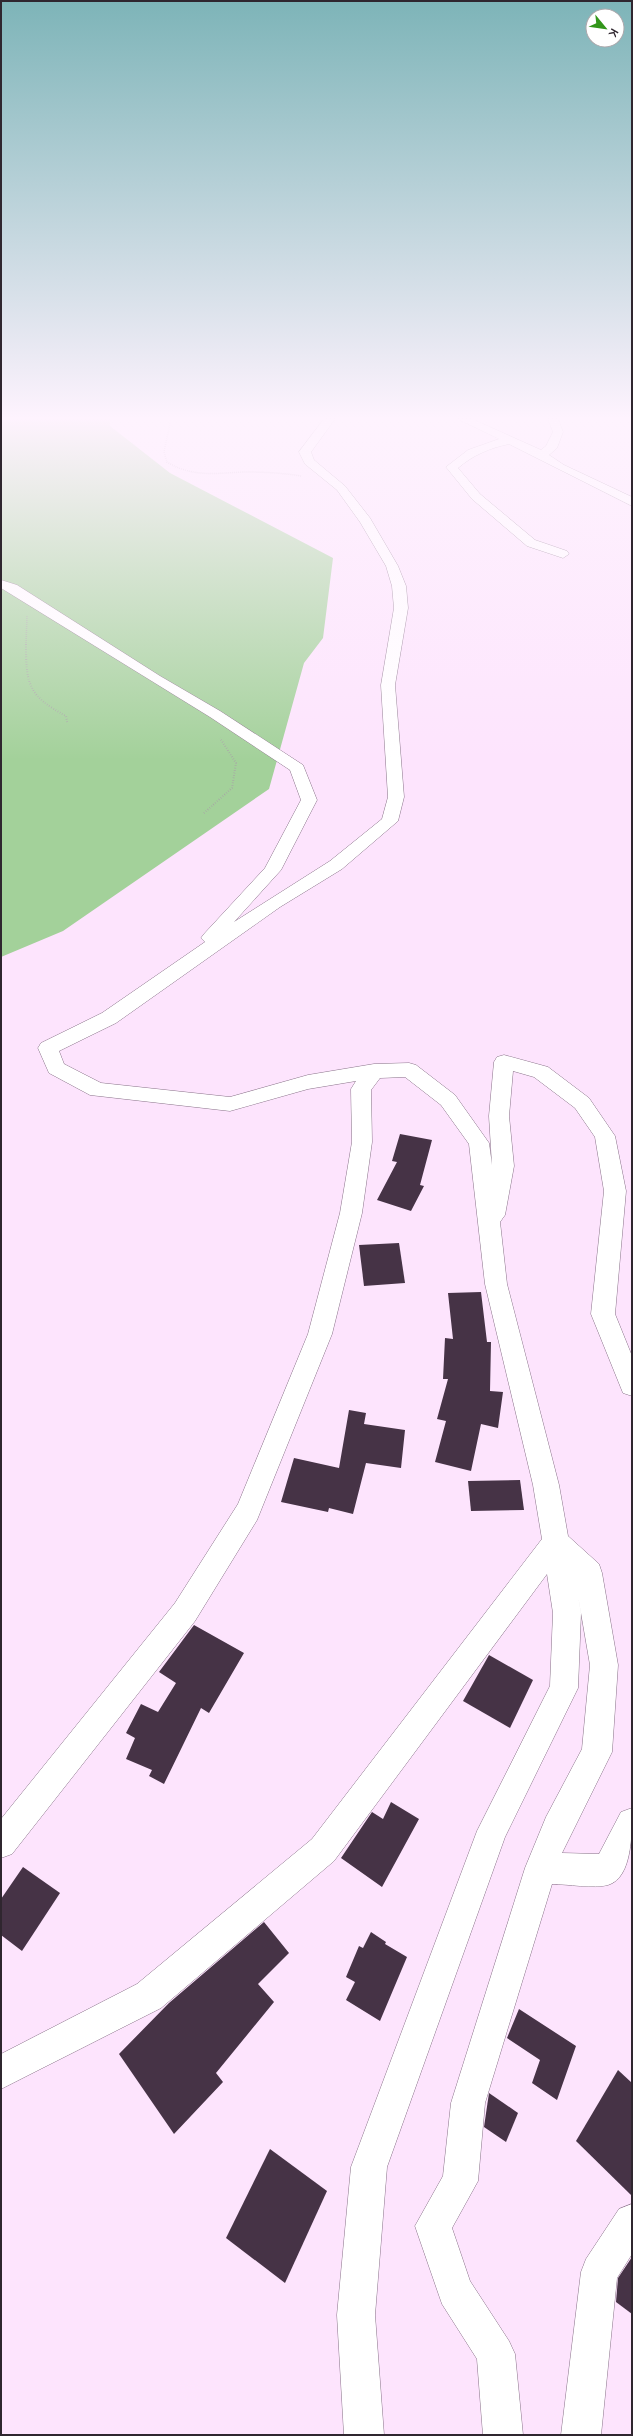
<svg xmlns="http://www.w3.org/2000/svg" width="633" height="2436" font-family="Lato,sans-serif">
  <rect width="100%" height="100%" fill="#fde4fd"/>
  <polygon fill="#a3d19a" points="1,419 110,419 110,426 170,473 333,558 323,638 304,663 269,789 63,931 1,957"/>
  <g fill="#463346">
    <polygon points="400,1134 432,1140 420,1185 424,1186 411,1211 377,1200 397,1162 392,1161"/>
    <polygon points="399,1243 405,1283 364,1286 359,1245"/>
    <polygon points="481,1292 487,1342 491,1342 490,1391 503,1392 498,1428 481,1424 471,1471 435,1462 446,1421 437,1419 448,1379 443,1379 445,1338 453,1339 448,1293"/>
    <polygon points="349,1410 366,1413 364,1424 405,1430 401,1468 366,1463 353,1514 329,1508 328,1512 281,1502 294,1458 339,1468"/>
    <polygon points="520,1480 524,1510 471,1511 468,1481"/>
    <polygon points="194,1625 244,1653 209,1713 201,1708 164,1784 149,1776 152,1770 126,1759 135,1738 126,1733 141,1704 158,1712 176,1683 159,1672"/>
    <polygon points="489,1655 533,1680 510,1728 463,1701"/>
    <polygon points="391,1802 419,1819 382,1887 341,1858 372,1812 383,1819"/>
    <polygon points="23,1867 60,1893 22,1951 1,1935 1,1899"/>
    <polygon points="264,1922 289,1953 258,1984 274,2002 216,2073 223,2082 174,2134 119,2054 169,2003"/>
    <polygon points="371,1932 386,1942 385,1944 407,1957 380,2021 346,2000 355,1982 346,1977 359,1946 363,1948"/>
    <polygon points="519,2009 576,2046 557,2100 532,2083 540,2060 507,2038"/>
    <polygon points="618,2070 632,2083 632,2196 576,2141"/>
    <polygon points="489,2093 518,2113 506,2142 484,2127"/>
    <polygon points="270,2149 327,2191 285,2283 226,2238"/>
    <polygon points="632,2257 632,2314 616,2302 618,2278"/>
  </g>
  <g fill="none" stroke-linecap="round" stroke-linejoin="round">
    <g stroke="#897389" stroke-width="1">
      <g id="minor">
        <path d="M324 419H335L311 452 314 460 345 486 370 518 398 566 406 586 408 608 395 685 404 797 398 821 342 869 280 907 116 1023 59 1051 64 1064 101 1083 230 1097 308 1075 374 1064 409 1063 416 1065 455 1095 489 1143 492 1165 489 1116 494 1062 497 1057 504 1055 548 1067 589 1098 615 1136 626 1191 615 1314 632 1356V1396L623 1393 591 1314 604 1191 595 1137 575 1108 534 1077 513 1071 509 1116 514 1166 505 1215 500 1222 507 1284 559 1485 568 1536 599 1564 602 1573 618 1665 612 1752 562 1853 599 1854 621 1812 632 1808C632 1830 633 1878 608 1885 594 1889 567 1884 552 1884L485 2103 478 2181 452 2228 470 2281 509 2341 515 2354 523 2435H483L477 2359 442 2304 415 2226 443 2176 451 2103 525 1868 546 1817 582 1749 590 1665 575 1578 581 1613 578 1688 505 1837 387 2167 375 2315 384 2435H344L337 2315 351 2167 477 1831 550 1686 553 1613 547 1574 334 1861 161 2008 1 2089V2054L137 1984 312 1839 542 1539 533 1485 485 1284 469 1144 441 1105 405 1077 380 1078 371 1090 372 1142 362 1213 332 1334 257 1520 195 1621 12 1854 1 1858V1819L175 1603 238 1504 308 1334 340 1213 352 1142 351 1089 356 1081 308 1089 230 1111 90 1095 49 1073 38 1048 41 1043 102 1013 205 942 201 938 204 934 265 868 301 800 290 770 210 717 1 588V580L17 585 160 676 220 711 303 765 317 800 281 870 234 922 330 861 382 819 388 797 381 685 394 608 392 586 386 566 360 522 337 490 305 464 299 452Z"/>
        <path d="M458 419H472L541 450 546 446 553 432 548 419H558L563 432 557 448 549 455 564 465 632 497V506L509 444C490 448 473 455 458 468L480 494 535 540 567 551 569 554 563 558 527 546 472 499 446 467 468 450 499 439Z"/>
        <polygon points="632,2204 632,2254 617,2278 601,2435 561,2435 581,2272 586,2259 619,2209"/>
      </g>
    </g>
    <g stroke="#aa97aa" stroke-width="1.5" stroke-dasharray="0.5 1.5" stroke-linecap="butt">
      <path d="M171 419 164 452 167 462C193 478 217 473 245 472 264 472 283 473 301 476"/>
      <polyline points="26,645 27,616"/>
    </g>
    <g stroke="#aa97aa" stroke-width="2" stroke-dasharray="0.5 2" stroke-linecap="butt">
      <path d="M26 644C26 686 29 696 66 716L67 722"/>
      <polyline points="204,813 232,788 236,763 220,738"/>
    </g>
    <use href="#minor" fill="#fff" fill-rule="evenodd"/>
  </g>
  <linearGradient id="sky" x2="0" y2="1"><stop stop-color="#7db4b8"/><stop offset="0.55" stop-color="#fef3fe"/><stop offset="1" stop-color="#fef3fe" stop-opacity="0"/></linearGradient>
  <rect width="633" height="760" fill="url(#sky)"/>
  <rect width="633" height="2436" fill="none" stroke="#2f262f" stroke-width="4"/>
  <g transform="translate(605 28) rotate(119)"><circle r="19" fill="#ffffff" stroke="#aca8ac"/>
  <path d="M0-3L7 15L0 10L-7 15Z" fill="#32961a"/>
  <text y="-6" font-size="11" font-weight="bold" text-anchor="middle" fill="#2f262f">K</text>
  </g>
</svg>
